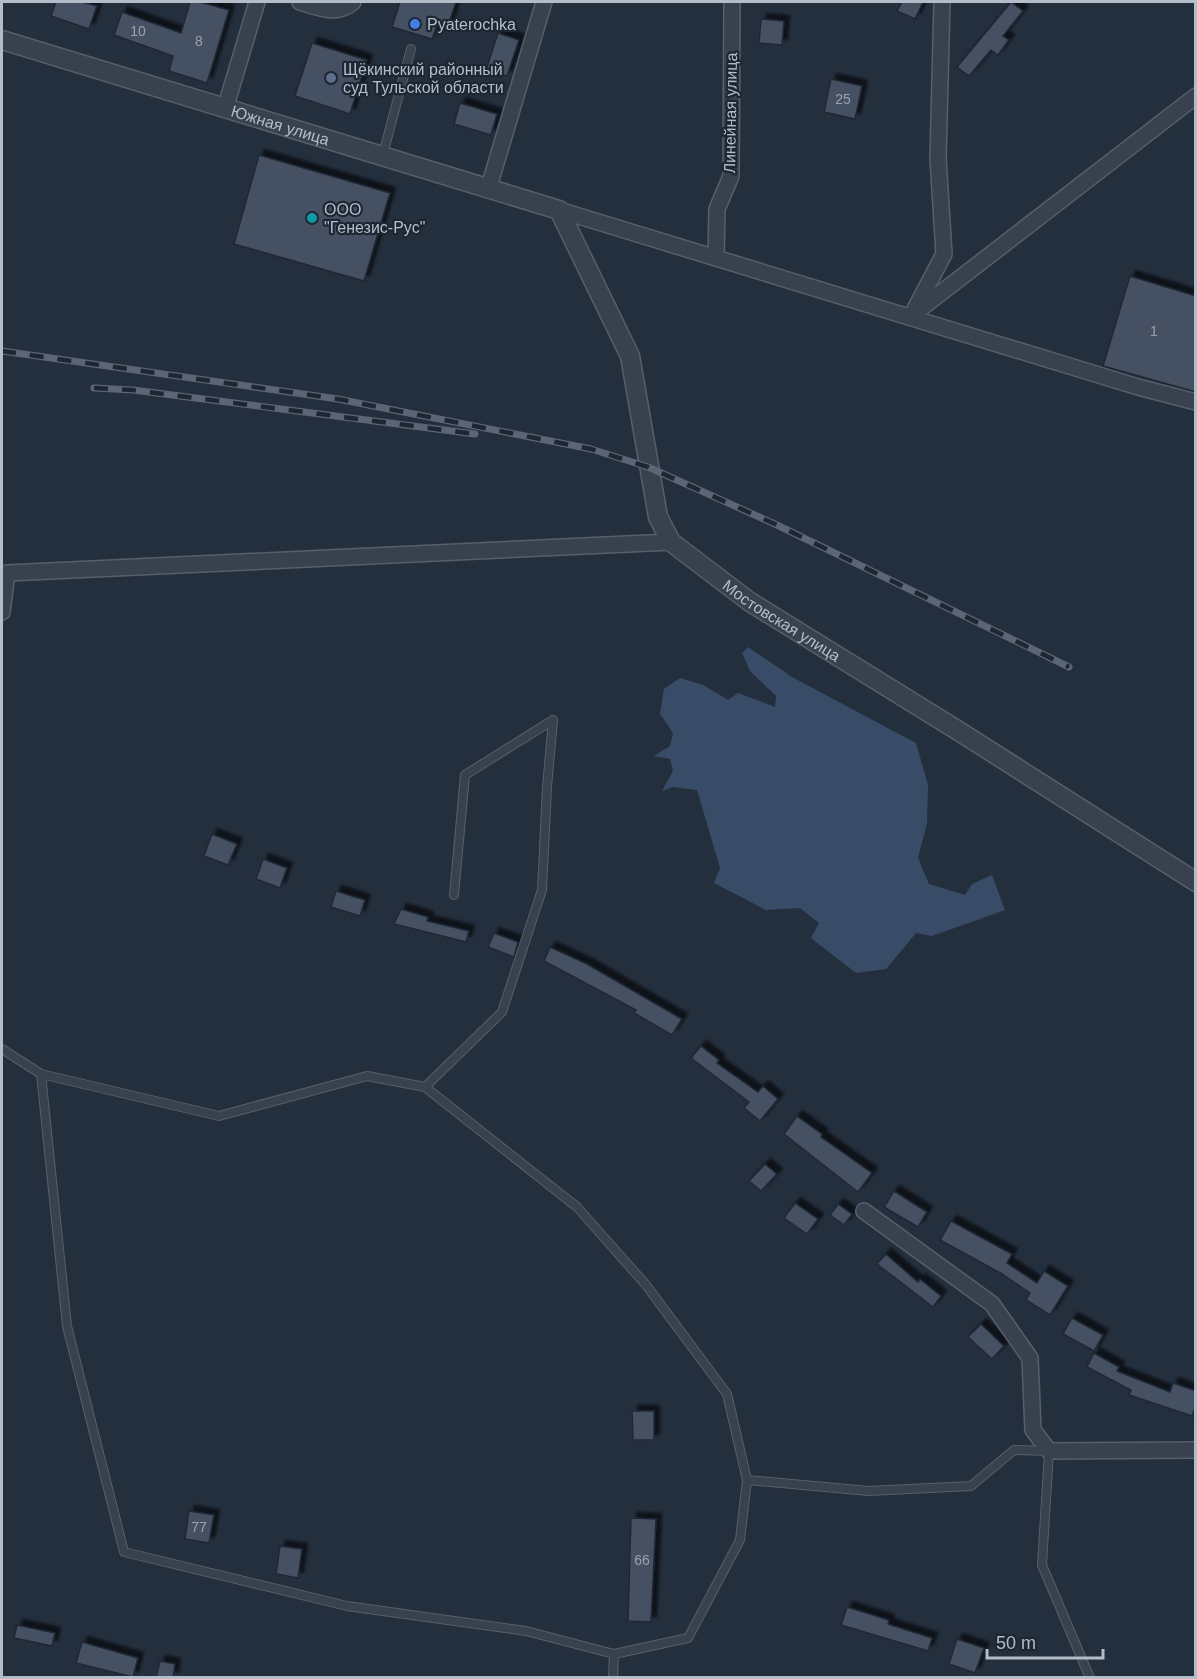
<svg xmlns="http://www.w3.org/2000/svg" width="1197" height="1679" font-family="Arial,sans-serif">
  <defs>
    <filter id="shadow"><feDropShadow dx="5.5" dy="-5.5" stdDeviation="1.5" flood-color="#0009"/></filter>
  </defs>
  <rect width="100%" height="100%" fill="#242f3e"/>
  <polygon fill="#394c67" points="748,647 792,677 916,743 928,785 927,823 918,858 929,884 965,895 972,884 992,875 1005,910 932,936 916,933 886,969 856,973 811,938 819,923 800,908 766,910 714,883 720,868 697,790 673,787 662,791 673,771 670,759 654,756 670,746 673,733 660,714 664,689 680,678 703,685 728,700 738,693 775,707 776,696 750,671 742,653"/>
  <g fill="#455162" stroke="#1f2835" stroke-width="1.5" filter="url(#shadow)">
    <polygon points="56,2 82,2 97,6 89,29 51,16"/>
    <polygon points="190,2 200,2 229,10 207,83 169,71 173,56 114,35 122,12 181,33"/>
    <polygon points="400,2 456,2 447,29 437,26 432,39 392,27"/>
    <polygon points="902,2 923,2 915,19 897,11"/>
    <polygon points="1011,2 1023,11 1003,36 1009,40 998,55 991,50 969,76 957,67"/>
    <polygon points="761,19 784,21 782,45 759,43"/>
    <polygon points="498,33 519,40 507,76 486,70"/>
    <polygon points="312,43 367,60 350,114 295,96"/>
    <polygon points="831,79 862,86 855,119 824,112"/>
    <polygon points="460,103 497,114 491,135 454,124"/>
    <polygon points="259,155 390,193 364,281 234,244"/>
    <polygon points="1130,276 1196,296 1196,392 1103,366"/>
    <polygon points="212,834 237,844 228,865 204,856"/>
    <polygon points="263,859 287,868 280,888 256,879"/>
    <polygon points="336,891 365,900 360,916 331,907"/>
    <polygon points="401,909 428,917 427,921 469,931 466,942 394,924"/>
    <polygon points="494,933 518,942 514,957 488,947"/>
    <polygon points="550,947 587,964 682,1019 672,1035 634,1013 636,1010 544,961"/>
    <polygon points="701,1046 719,1060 717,1063 758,1092 763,1086 778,1099 760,1121 744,1108 749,1102 691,1058"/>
    <polygon points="797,1116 822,1134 821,1137 872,1173 858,1192 784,1134"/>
    <polygon points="765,1164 777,1174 761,1191 749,1181"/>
    <polygon points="894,1191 927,1212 918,1227 884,1207"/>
    <polygon points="795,1203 818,1219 807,1234 784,1218"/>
    <polygon points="838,1204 852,1214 844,1225 830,1215"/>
    <polygon points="951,1221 1012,1254 1007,1263 1037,1283 1044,1271 1068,1286 1050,1315 1026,1300 1030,1293 1002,1274 940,1240"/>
    <polygon points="886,1254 918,1282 920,1279 941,1296 933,1307 877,1264"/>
    <polygon points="1072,1318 1103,1335 1094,1351 1063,1334"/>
    <polygon points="981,1324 1004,1346 992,1359 968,1337"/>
    <polygon points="1094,1353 1119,1367 1117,1371 1170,1392 1173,1383 1196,1391 1196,1405 1192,1416 1129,1395 1131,1390 1087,1367"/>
    <polygon points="632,1411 654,1411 654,1440 633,1440"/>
    <polygon points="189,1511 214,1515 209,1543 185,1539"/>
    <polygon points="631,1518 656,1519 651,1622 628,1621"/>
    <polygon points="280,1546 302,1549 298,1578 276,1574"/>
    <polygon points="847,1607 889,1620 888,1624 932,1638 928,1651 841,1625"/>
    <polygon points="17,1625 55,1633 52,1646 14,1638"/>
    <polygon points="957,1639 984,1648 975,1673 949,1664"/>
    <polygon points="82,1642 138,1658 133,1677 76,1663"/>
    <polygon points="160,1661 175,1664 173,1677 156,1677"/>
  </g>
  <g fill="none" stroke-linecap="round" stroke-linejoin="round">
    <g stroke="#565f6c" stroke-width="10">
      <g id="service">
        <polyline points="382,158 411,49"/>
        <polyline points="454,895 465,775 553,720"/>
        <polyline points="2,1049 41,1074 67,1326 124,1552 347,1606 526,1631 614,1654 688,1638 740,1540 747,1480 727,1394 646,1285 577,1207 425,1087 367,1076 219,1116 41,1074"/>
        <polyline points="425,1087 502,1012 542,890 547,787 553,720"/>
        <polyline points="747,1480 869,1491 971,1486 1014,1450 1049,1451 1042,1565 1090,1678"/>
        <polyline points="613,1678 614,1654"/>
      </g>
    </g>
    <g stroke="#565f6c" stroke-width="18">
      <g id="minor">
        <path d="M300 2C319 8 337 16 353 2"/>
        <polyline points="225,109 257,2"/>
        <polyline points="488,190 544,2"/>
        <polyline points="559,210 1138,387 1196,402"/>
        <polyline points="716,258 717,209 731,176 732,2"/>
        <polyline points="914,311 944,254 938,158 942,2"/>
        <polyline points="911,316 1196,96"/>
        <polyline points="2,612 7,573 671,542"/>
        <polyline points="864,1211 992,1304 1030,1358 1033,1430 1049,1451 1196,1450"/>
      </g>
    </g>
    <g stroke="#565f6c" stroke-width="21">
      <g id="tertiary">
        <path id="s1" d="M2 40 559 210 630 356 658 517 671 542 750 602 957 730 1196 882"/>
      </g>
    </g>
    <use href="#service" stroke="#38414e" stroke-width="8"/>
    <use href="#minor" stroke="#38414e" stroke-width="15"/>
    <use href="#tertiary" stroke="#38414e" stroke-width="18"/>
    <g stroke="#5a6575" stroke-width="7">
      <g id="rail">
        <polyline points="2,351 338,399 591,449 648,467 777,525 1069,667"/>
        <polyline points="94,388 133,390 475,434"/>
      </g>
    </g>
    <use href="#rail" stroke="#1d2633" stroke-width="4.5" stroke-dasharray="14" stroke-linecap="butt"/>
  </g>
  <circle fill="#3f7fe0" stroke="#1d2633" stroke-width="2" cx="415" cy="24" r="6"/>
  <circle fill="#5c6f8a" stroke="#1d2633" stroke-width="2" cx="331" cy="78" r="6"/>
  <circle fill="#0f9aa8" stroke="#1d2633" stroke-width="2" cx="312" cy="218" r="6"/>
  <g text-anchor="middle" stroke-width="4.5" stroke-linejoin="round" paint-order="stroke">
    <g font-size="14" fill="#98a1af">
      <text x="138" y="36">10</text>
      <text x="199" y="46">8</text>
      <text x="843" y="104">25</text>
      <text x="1154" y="336">1</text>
      <text x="199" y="1532">77</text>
      <text x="642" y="1565">66</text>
    </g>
    <g font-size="16" fill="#b4bcc9" stroke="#1d2633" text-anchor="start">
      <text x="427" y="30">Pyaterochka</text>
      <text x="343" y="75">Щёкинский районный<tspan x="343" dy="18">суд Тульской области</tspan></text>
      <text x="324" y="215">ООО<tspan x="324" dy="18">"Генезис-Рус"</tspan></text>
    </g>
    <g font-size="16" fill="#b4bcc9" stroke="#1d2633">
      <text transform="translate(730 113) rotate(-89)" y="6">Линейная улица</text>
      <text dy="6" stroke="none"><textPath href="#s1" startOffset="291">Южная улица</textPath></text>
      <text dy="6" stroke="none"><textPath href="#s1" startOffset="1072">Мостовская улица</textPath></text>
    </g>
  </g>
  <rect width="1197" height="1679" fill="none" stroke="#b4bcc9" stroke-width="6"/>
  <path d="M987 1649v9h116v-9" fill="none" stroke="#b4bcc9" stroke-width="3"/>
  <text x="996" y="1649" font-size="18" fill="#b4bcc9" stroke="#1d2633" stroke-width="4.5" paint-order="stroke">50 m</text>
</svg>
